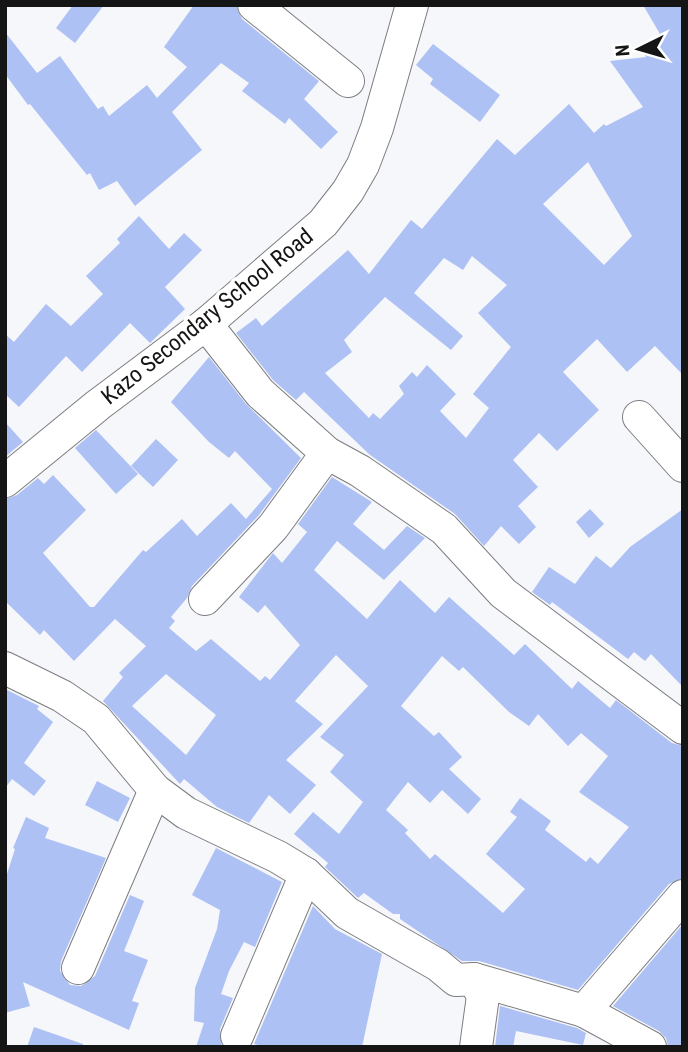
<svg xmlns="http://www.w3.org/2000/svg" width="688" height="1052" font-family="'Roboto Condensed',sans-serif">
  <rect width="100%" height="100%" fill="#f6f7fa"/>
  <g fill="#aec1f5" fill-rule="evenodd">
    <polygon points="73,5 104,5 75,43 56,28"/>
    <polygon points="194,5 236,5 242,19 319,81 304,99 338,132 321,149 289,118 285,124 242,91 249,83 221,63 172,112 202,150 135,206 117,181 99,190 90,173 87,175 30,104 28,105 5,74 5,32 37,73 60,56 98,109 103,106 109,116 147,85 157,98 187,67 164,47"/>
    <path d="M643 5H683V375L655 346 627 372 597 339 563 372 599 410 557 451 539 433 513 460 538 487 518 506 536 527 519 544 501 526 484 546 455 514 370 455 304 392 296 400 273 380 236 333 256 318 262 326 348 250 369 274 411 220 422 229 497 139 515 155 569 104 594 133 604 124 606 126 643 107 610 61 646 57 640 47 660 34ZM588 162 632 236 604 265 543 204ZM472 256 507 285 478 313 511 347 473 394 489 408 466 438 440 411 456 394 427 365 417 377 412 372 399 386 404 394 380 419 373 413 369 418 325 373 352 352 344 340 385 297 451 350 463 336 414 293 444 258 463 270Z"/>
    <polygon points="433,44 500,95 480,122 430,84 433,79 416,65"/>
    <polygon points="139,216 169,249 184,233 202,250 165,287 185,309 150,343 130,323 82,372 66,356 19,407 5,394 5,334 14,342 46,304 71,326 103,294 86,276 120,243 117,239"/>
    <path d="M209 357 246 404 301 458 259 515 192 586 187 598 171 617 175 621 169 628 196 651 211 639 260 681 265 676 270 680 300 645 265 605 258 613 239 597 273 553 282 563 307 532 298 524 332 477 372 502 353 524 384 550 407 526 425 538 384 580 337 541 314 570 367 619 400 580 435 613 449 597 514 655 525 644 572 689 578 681 610 708 616 700 672 743 683 746V878L669 884 578 990 479 961H462L400 919V914H393L364 893 358 898 325 867 328 863 294 834 313 812 339 834 363 802 330 772 344 755 320 737 368 686 336 655 295 701 323 724 286 760 316 785 290 814 269 795 249 823 217 807 184 779 180 784 103 701 123 677 119 673 146 646 115 619 74 661 44 630 40 635 5 601V499L17 495 38 478 44 484 53 475 86 510 43 553 90 607H94L143 550 146 552 182 519 197 536 231 503 246 519 272 489 235 451 229 458 209 442 171 402ZM442 656 459 671 463 667 509 712 529 726 538 714 568 746 581 733 608 756 579 792 629 827 598 864 590 857 586 862 545 830 551 821 520 798 510 812 517 817 486 854 525 889 503 913 435 854 430 859 405 833 408 830 386 810 408 782 430 803 442 790 468 814 481 799 449 769 462 757 439 732 434 736 401 706ZM166 674 216 715 186 755 132 706Z"/>
    <polygon points="5,422 23,442 5,457"/>
    <polygon points="96,430 138,474 116,494 75,448"/>
    <polygon points="156,439 178,460 153,487 131,466"/>
    <polygon points="590,509 604,524 589,538 576,522"/>
    <polygon points="683,509 683,687 651,654 645,661 634,652 628,659 552,602 550,605 532,592 549,567 575,584 596,556 611,568 630,547"/>
    <polygon points="5,689 39,706 37,709 53,722 24,763 46,781 34,796 12,779 5,788"/>
    <polygon points="97,781 130,798 118,822 85,805"/>
    <polygon points="26,817 49,828 45,838 106,858 61,961 60,971 70,985 81,986 95,976 130,895 144,901 124,951 148,960 132,1001 139,1003 129,1030 23,982 30,1006 5,1013 5,880 15,849 13,848"/>
    <polygon points="216,848 282,882 255,947 244,942 229,971 221,994 233,998 220,1029 222,1047 196,1047 204,1023 194,1021 195,988 217,929 220,910 192,895"/>
    <polygon points="313,906 335,929 382,954 362,1047 267,1047 254,1044"/>
    <polygon points="683,924 683,1047 668,1047 666,1038 659,1031 613,1006"/>
    <polygon points="500,1006 577,1028 586,1033 583,1045 516,1031 513,1047 495,1047"/>
    <polygon points="34,1027 83,1044 83,1047 27,1047"/>
  </g>
  <g fill="none" stroke-linecap="round" stroke-linejoin="round">
    <g stroke="#7c7d80" stroke-width="34">
      <g id="minor">
        <polyline points="254,5 348,81"/>
        <polyline points="206,324 260,393 327,453 360,471 444,529 503,593 683,728"/>
        <polyline points="639,417 683,466"/>
        <polyline points="5,481 98,405 206,324 323,223 348,191 363,165 377,128 412,5"/>
        <polyline points="205,599 273,527 327,453"/>
        <polyline points="5,668 62,696 96,719 155,790 186,813 278,857 306,874 347,913 438,965 456,980 474,979 483,996 476,1047"/>
        <polyline points="78,968 155,790"/>
        <polyline points="474,979 584,1011 650,1047"/>
        <polyline points="584,1011 683,896"/>
        <polyline points="237,1036 306,874"/>
      </g>
    </g>
    <use href="#minor" stroke="#fff" stroke-width="32"/>
  </g>
  <g text-anchor="middle" stroke-width="7" stroke-linejoin="round" paint-order="stroke">
    <g font-size="23" fill="#151516" stroke="#fff">
      <text transform="translate(207 316) rotate(-39)" y="8">Kazo Secondary School Road</text>
    </g>
  </g>
  <rect width="688" height="1052" fill="none" stroke="#151516" stroke-width="14"/>
  <g transform="translate(639 49) rotate(265)" stroke="#ffffff" stroke-width="5" paint-order="stroke">
  <path d="M0-5L12 26L0 18L-12 26Z" fill="#151516"/>
  <text y="-10" font-size="19" font-weight="bold" text-anchor="middle" fill="#151516">N</text>
  </g>
</svg>
